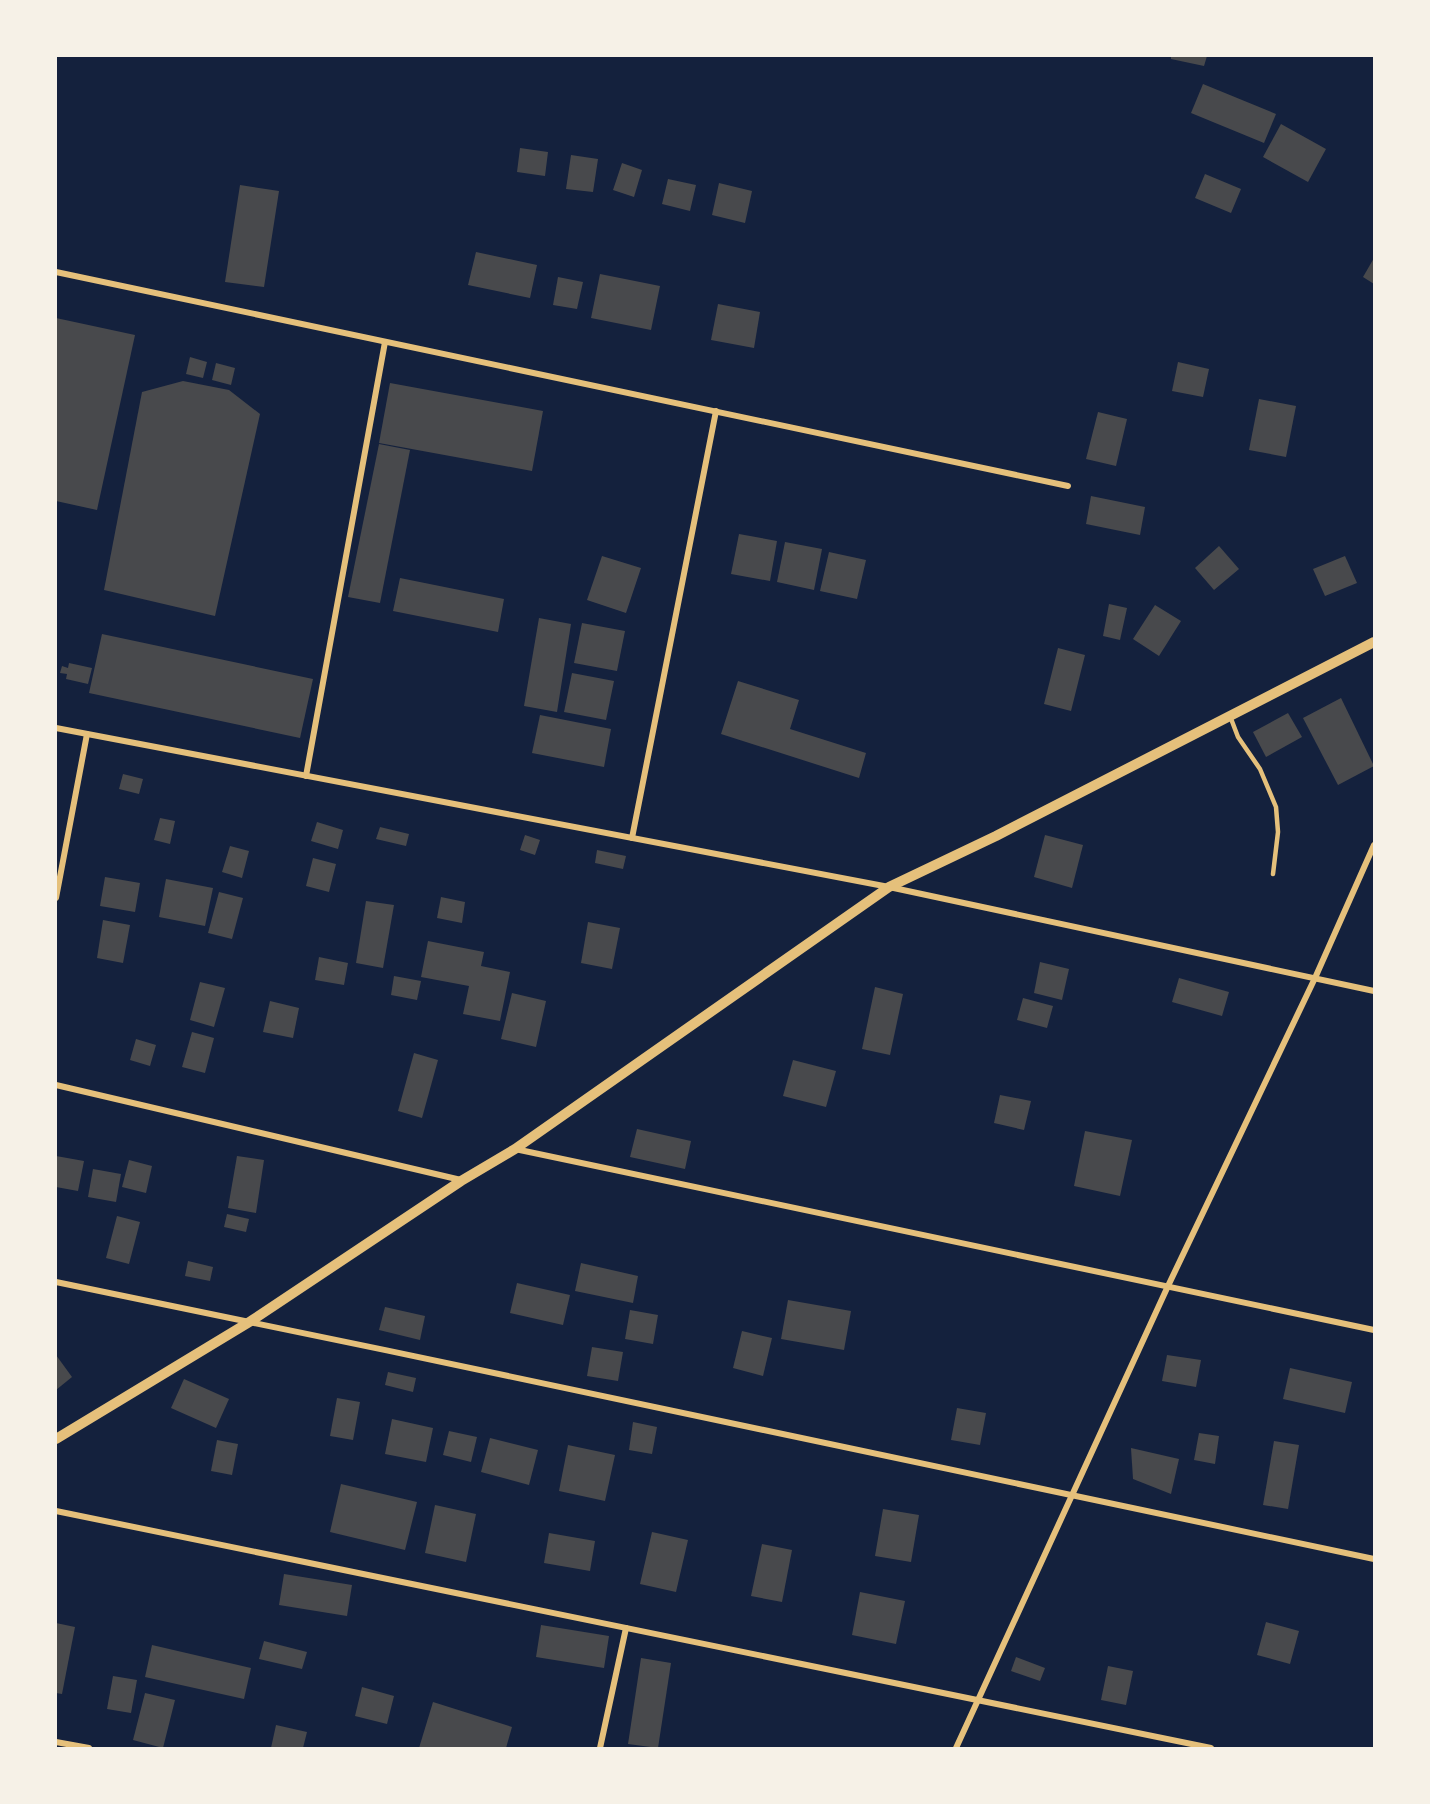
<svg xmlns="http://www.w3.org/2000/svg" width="1430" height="1804" font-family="'Asap Condensed',sans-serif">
  <rect width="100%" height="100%" fill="#14213d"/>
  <g fill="#48494c">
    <polygon points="1171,56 1207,56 1204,66 1171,59"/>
    <polygon points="1203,84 1276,114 1264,143 1191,113"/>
    <polygon points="1281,124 1326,149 1308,182 1263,157"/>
    <polygon points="520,148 548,152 545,176 517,172"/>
    <polygon points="571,155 598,159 593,192 566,189"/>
    <polygon points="622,163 642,170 634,197 613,190"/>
    <polygon points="1205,174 1241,189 1231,213 1195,198"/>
    <polygon points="668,179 696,185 690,211 662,204"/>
    <polygon points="719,183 752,191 745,223 712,215"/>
    <polygon points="240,185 279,191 264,287 225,282"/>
    <polygon points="476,252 537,265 530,298 468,285"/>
    <polygon points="1374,258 1374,284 1363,277"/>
    <polygon points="600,274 660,286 651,330 591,318"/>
    <polygon points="558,277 583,282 577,309 553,305"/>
    <polygon points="718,304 760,312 754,348 711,340"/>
    <polygon points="56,318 135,335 97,510 56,501"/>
    <polygon points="190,357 207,362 203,378 186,374"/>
    <polygon points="1178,362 1209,369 1203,397 1172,391"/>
    <polygon points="216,363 235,368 231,385 212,380"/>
    <polygon points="183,381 229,390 260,414 215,616 104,590 142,392"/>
    <polygon points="390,383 543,411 532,471 379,443"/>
    <polygon points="1259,399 1296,406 1286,457 1249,450"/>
    <polygon points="1098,412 1127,419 1116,466 1086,459"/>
    <polygon points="379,444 410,450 380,603 348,597"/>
    <polygon points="1091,496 1145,507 1140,535 1086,524"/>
    <polygon points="739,534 777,541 770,581 731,574"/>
    <polygon points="785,542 822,549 814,590 777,582"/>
    <polygon points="1219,546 1239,569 1214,590 1195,568"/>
    <polygon points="829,552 866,560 857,599 820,591"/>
    <polygon points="602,556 641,568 626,613 587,600"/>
    <polygon points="1345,556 1357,583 1325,596 1313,569"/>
    <polygon points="400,578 504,599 498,632 393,611"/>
    <polygon points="1109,604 1127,608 1120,640 1103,636"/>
    <polygon points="1155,605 1181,621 1159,656 1133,639"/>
    <polygon points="539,618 571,624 557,712 524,706"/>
    <polygon points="582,623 625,631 617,671 574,663"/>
    <polygon points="102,634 313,679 300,738 89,693"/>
    <polygon points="1058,648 1085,655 1071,711 1044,704"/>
    <polygon points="69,663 92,668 88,684 66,679 67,674 60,673 62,666 68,668"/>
    <polygon points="572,673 614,681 606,720 564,712"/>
    <polygon points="738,681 799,700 790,729 866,753 859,778 721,734"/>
    <polygon points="1341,698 1374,766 1338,785 1303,718"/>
    <polygon points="1288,713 1302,737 1266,757 1253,732"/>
    <polygon points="540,715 611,729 604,767 532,753"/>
    <polygon points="123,774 143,779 139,794 119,789"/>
    <polygon points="160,818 175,821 170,844 154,840"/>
    <polygon points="317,822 343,830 338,849 311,841"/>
    <polygon points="380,827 409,834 406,846 376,839"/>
    <polygon points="525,835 540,840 535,855 520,850"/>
    <polygon points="1045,835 1083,845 1072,888 1034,877"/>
    <polygon points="230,846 249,851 242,878 222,872"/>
    <polygon points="597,850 626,856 623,869 595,863"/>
    <polygon points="313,858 336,864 329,892 306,886"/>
    <polygon points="105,877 140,883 135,912 100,906"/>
    <polygon points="166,879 213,888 205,926 159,917"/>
    <polygon points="219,892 243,898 232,939 208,933"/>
    <polygon points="441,897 465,902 462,923 437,918"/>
    <polygon points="366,901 394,905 383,968 356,963"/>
    <polygon points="103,920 130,925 123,963 97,958"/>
    <polygon points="588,922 620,928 612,969 581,963"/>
    <polygon points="428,941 484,952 481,966 510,972 500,1021 463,1014 469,986 421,977"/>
    <polygon points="319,957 348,963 344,985 315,980"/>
    <polygon points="1040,962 1069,969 1062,1000 1034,993"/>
    <polygon points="394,976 421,981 417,1000 391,995"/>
    <polygon points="1179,978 1229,992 1222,1016 1172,1002"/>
    <polygon points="200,982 225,988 214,1027 190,1020"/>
    <polygon points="875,987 903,994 890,1055 862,1049"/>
    <polygon points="512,993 546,1001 536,1047 501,1039"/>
    <polygon points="1023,998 1053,1006 1047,1028 1017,1020"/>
    <polygon points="270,1001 299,1008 293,1038 263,1032"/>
    <polygon points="192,1032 214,1038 205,1073 182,1067"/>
    <polygon points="136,1039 156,1045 150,1066 130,1060"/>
    <polygon points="414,1053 438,1060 422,1118 398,1111"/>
    <polygon points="793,1060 836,1071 826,1107 783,1096"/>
    <polygon points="1000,1095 1031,1101 1024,1130 994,1123"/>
    <polygon points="637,1129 691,1141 685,1169 630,1157"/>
    <polygon points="1085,1131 1132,1140 1120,1196 1074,1186"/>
    <polygon points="56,1156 84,1161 78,1191 56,1187"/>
    <polygon points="237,1156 264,1160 256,1213 228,1208"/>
    <polygon points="129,1160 152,1166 146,1193 122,1187"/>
    <polygon points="93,1169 121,1174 116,1202 88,1197"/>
    <polygon points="227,1214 249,1219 246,1232 224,1227"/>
    <polygon points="117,1216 140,1222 129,1264 106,1258"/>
    <polygon points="188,1261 213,1267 210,1281 185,1276"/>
    <polygon points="581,1263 638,1276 633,1303 575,1291"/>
    <polygon points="517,1283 570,1295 563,1325 510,1313"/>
    <polygon points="788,1300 851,1311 844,1350 781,1339"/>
    <polygon points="385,1307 425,1316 420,1340 379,1330"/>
    <polygon points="630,1310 658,1315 653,1344 625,1339"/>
    <polygon points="742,1331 772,1338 763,1376 733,1368"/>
    <polygon points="592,1347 623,1352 618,1381 587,1376"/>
    <polygon points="56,1355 72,1377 56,1390"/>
    <polygon points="1167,1355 1201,1360 1196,1387 1162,1381"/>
    <polygon points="1290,1368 1352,1382 1345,1413 1283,1399"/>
    <polygon points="388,1372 416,1378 413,1392 385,1385"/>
    <polygon points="184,1379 229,1399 216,1428 171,1408"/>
    <polygon points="337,1398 360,1402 353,1440 330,1436"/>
    <polygon points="957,1408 986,1413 980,1445 951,1440"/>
    <polygon points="392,1419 433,1428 426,1462 385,1454"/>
    <polygon points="633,1422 657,1427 652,1454 629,1450"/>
    <polygon points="449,1431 477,1437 471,1462 443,1455"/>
    <polygon points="1199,1433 1219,1436 1215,1464 1194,1460"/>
    <polygon points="490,1438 538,1450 529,1485 481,1472"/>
    <polygon points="217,1440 238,1444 232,1475 211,1471"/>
    <polygon points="1274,1441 1299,1445 1288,1509 1263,1505"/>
    <polygon points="568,1445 615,1455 605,1501 559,1491"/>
    <polygon points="1131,1448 1179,1459 1171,1494 1133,1479"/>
    <polygon points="341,1484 417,1502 405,1550 330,1532"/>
    <polygon points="435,1505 476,1514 466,1562 425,1553"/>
    <polygon points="883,1509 919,1515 911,1562 875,1556"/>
    <polygon points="652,1532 688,1540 676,1592 640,1584"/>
    <polygon points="549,1533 595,1541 590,1571 544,1563"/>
    <polygon points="762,1544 792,1550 782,1602 751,1596"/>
    <polygon points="284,1574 352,1585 347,1616 279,1605"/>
    <polygon points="860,1592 905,1601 896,1644 852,1635"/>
    <polygon points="1266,1622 1299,1631 1290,1664 1257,1655"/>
    <polygon points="56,1623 75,1627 62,1694 56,1693"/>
    <polygon points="541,1625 609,1636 604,1668 536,1657"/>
    <polygon points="264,1641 307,1652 302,1669 259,1659"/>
    <polygon points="152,1645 251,1668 244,1699 145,1677"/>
    <polygon points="1016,1657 1045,1668 1040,1681 1011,1671"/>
    <polygon points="641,1658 671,1663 658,1748 628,1744"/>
    <polygon points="1108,1666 1133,1671 1126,1705 1101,1700"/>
    <polygon points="113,1676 137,1680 131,1713 107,1709"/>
    <polygon points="362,1687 394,1696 387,1724 355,1716"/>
    <polygon points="145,1693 175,1700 163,1748 133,1740"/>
    <polygon points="433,1702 512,1727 506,1748 419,1748"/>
    <polygon points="276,1725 307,1732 303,1748 271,1748"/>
  </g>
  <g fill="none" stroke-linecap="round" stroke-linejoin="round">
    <polyline stroke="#e5c07b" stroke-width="4.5" points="1230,716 1238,737 1260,769 1276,807 1278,832 1273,874"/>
    <g stroke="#e5c07b" stroke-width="6">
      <polyline points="56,272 1068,486"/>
      <polyline points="56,728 889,887 1374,991"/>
      <polyline points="306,776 385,342"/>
      <polyline points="632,838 716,411"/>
      <polyline points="56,898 87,734"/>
      <polyline points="56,1085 461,1180"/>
      <polyline points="515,1149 1374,1330"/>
      <path d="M56 1282C496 1371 934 1469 1374 1559"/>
      <polyline points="56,1511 1211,1748"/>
      <polyline points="56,1742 89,1748"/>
      <polyline points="600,1748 626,1628"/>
      <polyline points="956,1748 1168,1286 1315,978 1374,845"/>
    </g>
    <polyline stroke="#e5c07b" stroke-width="10" points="56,1439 251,1321 461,1181 515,1149 889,887 996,836 1374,642"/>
  </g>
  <rect width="1430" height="1804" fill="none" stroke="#f6f1e7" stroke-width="114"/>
</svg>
